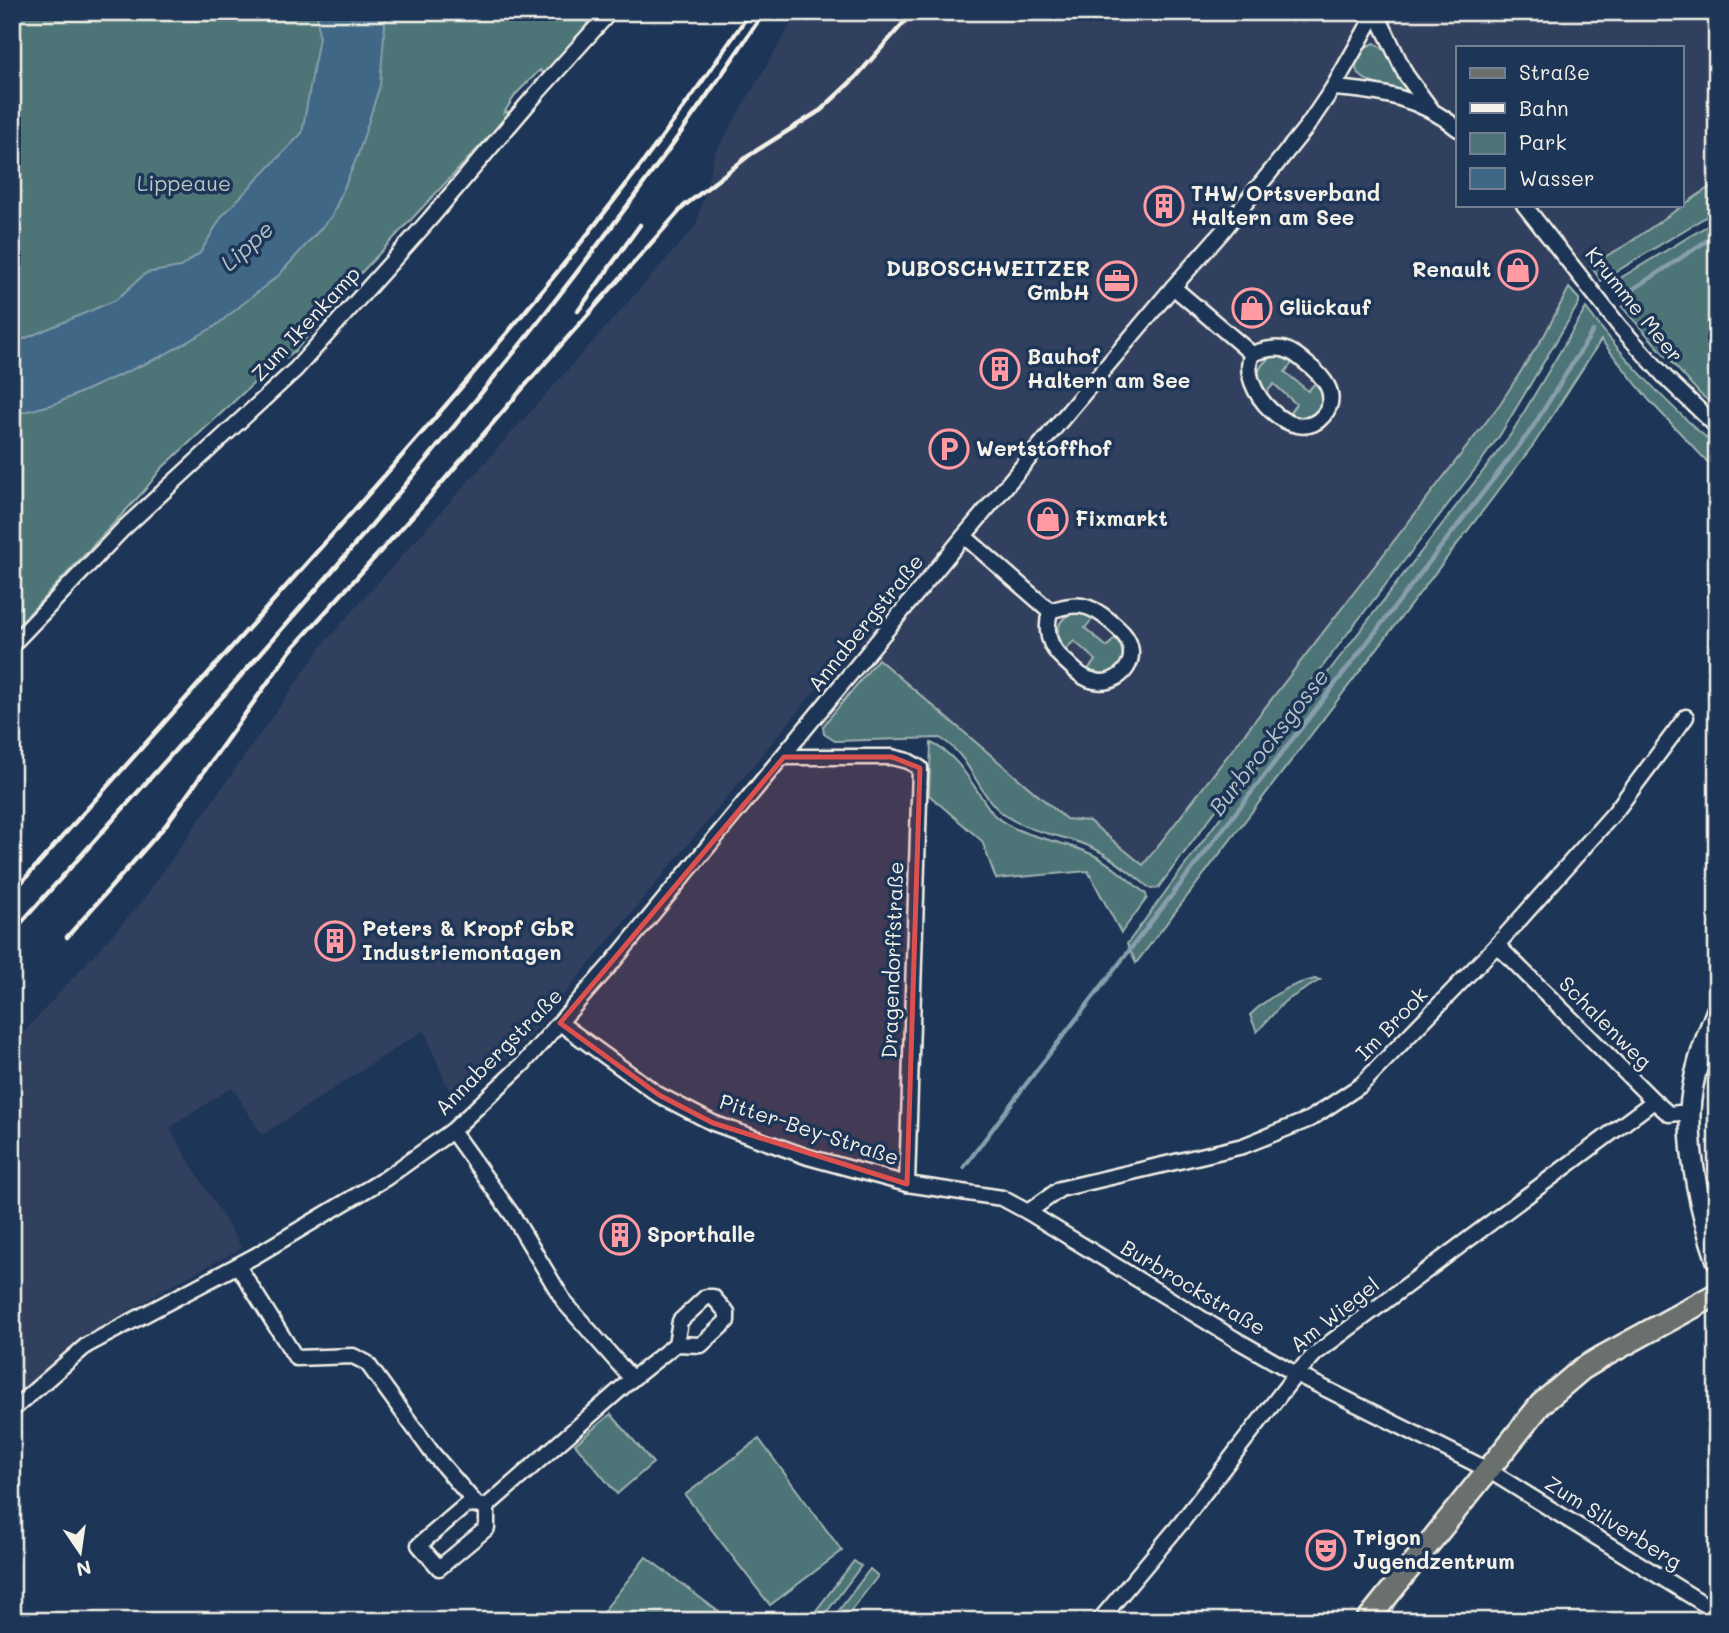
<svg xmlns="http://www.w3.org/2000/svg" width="1729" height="1633" font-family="Mali,sans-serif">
  <rect width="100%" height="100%" fill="#1d3557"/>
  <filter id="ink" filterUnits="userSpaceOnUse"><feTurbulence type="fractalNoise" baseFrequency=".0143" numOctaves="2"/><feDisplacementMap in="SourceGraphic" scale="14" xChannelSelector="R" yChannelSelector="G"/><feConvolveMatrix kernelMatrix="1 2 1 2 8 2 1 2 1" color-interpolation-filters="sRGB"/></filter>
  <g filter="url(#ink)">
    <path fill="#32415e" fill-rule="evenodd" d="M798 12H1717V182L1626 245 1590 265 1569 288 1545 334 1500 404 1143 865 1089 821 1066 819 857 640 523 1044 455 1106 424 1030 262 1135 232 1087 169 1128 242 1248 174 1284 78 1341 12 1398V1045L140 904 325 642 696 226 715 153ZM1458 47H1682V205H1458Z"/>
    <g fill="#4d7477" stroke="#a0b2b0" stroke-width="2">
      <polygon points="12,12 601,12 546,76 540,70 516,94 504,113 514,110 345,290 297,349 255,382 161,469 144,491 12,632"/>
      <path d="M1375 43 1387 52 1415 96C1400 89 1353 85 1356 64 1357 59 1361 53 1363 48Z"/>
      <polygon points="1717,182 1717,210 1601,281 1590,265 1626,245"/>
      <polygon points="1717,220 1717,408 1700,394 1622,307 1631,301 1617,280"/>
      <path d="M1569 288 1579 299V303L1500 435 1477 467 1341 642 1158 888 1151 889C1133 875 1114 858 1093 848 1066 835 1032 834 1006 816 977 796 972 756 940 738L835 741 824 734 823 727 826 722 878 659 1066 819 1089 821 1143 865 1500 404 1545 334Z"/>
      <path d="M1586 308C1623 358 1669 406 1717 447V472L1649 400 1601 340 1534 444 1136 963 1127 944 1306 701 1494 457 1511 434Z"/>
      <path d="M1277 356 1293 362 1285 372 1308 391 1316 382C1336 403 1313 429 1289 414L1296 404 1274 384 1266 393C1253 378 1257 361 1277 356Z"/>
      <path d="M1077 612 1093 618 1085 628 1107 647 1115 638C1136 659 1112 686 1088 669L1096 660 1074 641 1065 650C1053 634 1056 617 1077 612Z"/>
      <path d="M931 743C960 755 975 791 994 815 1020 838 1058 839 1089 853 1110 862 1128 880 1146 894L1147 898 1121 933 1088 871 996 879 982 841 929 795Z"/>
      <path d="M1315 979 1320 980 1284 1002 1257 1032 1250 1015C1268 997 1291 984 1315 979Z"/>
      <polygon points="611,1414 653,1463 617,1494 575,1444"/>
      <polygon points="759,1439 842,1551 770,1605 685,1495"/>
      <polygon points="646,1557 731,1621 596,1621"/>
      <polygon points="854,1561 861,1566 820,1621 808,1621"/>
      <polygon points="870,1569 878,1576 843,1621 831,1621"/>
    </g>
    <polygon fill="#3f6786" stroke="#879ead" stroke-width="2" points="317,12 386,12 380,85 358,155 332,216 279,275 214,327 160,357 55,404 12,415 12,344 116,300 146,273 180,267 200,253 222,216 302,133 319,37"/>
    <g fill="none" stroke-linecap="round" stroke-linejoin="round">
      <g stroke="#879ead" stroke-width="4.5">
        <polyline points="1626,294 1717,234"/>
        <polyline points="964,1167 1023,1088 1529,433 1593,331"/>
      </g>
      <g stroke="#f4f1e8" stroke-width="19">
        <g id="minor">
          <polyline points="1376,12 1406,75 1431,109"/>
          <path d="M1333 88C1379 91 1422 98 1458 129"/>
          <polyline points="1524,205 1620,327 1665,377 1717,427"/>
          <path d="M1173 287 1252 354C1236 389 1295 449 1323 416 1341 395 1323 376 1306 363 1299 357 1292 351 1283 349 1272 347 1262 350 1252 354"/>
          <path d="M964 536 1050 611C1045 631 1048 646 1064 660 1073 668 1082 679 1095 681 1115 686 1136 667 1130 646 1127 635 1118 628 1110 621 1089 603 1076 602 1050 611"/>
          <polyline points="12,645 123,529 296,369 429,220 537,93 610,12"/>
          <polyline points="784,757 892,757 908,761 920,768 907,1184"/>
          <polyline points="1497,945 1654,1101 1669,1114 1690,1112"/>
          <polyline points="560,1023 659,1095 713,1123 808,1157 907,1184 1002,1198 1028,1212 1235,1339 1296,1374 1488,1470 1717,1612"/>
          <polyline points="452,1131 513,1216 565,1303 632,1379 487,1506 466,1505 419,1545 439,1568 487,1528 487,1506"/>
          <polyline points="1028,1212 1060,1189 1243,1146 1310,1119 1361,1085 1497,945 1615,812 1686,717"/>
          <polyline points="238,1266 296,1358 353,1356 367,1363 433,1454 477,1505"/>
          <polyline points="632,1379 676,1344 701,1345 727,1321 727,1313 713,1297 706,1297 680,1321 676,1344"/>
          <polyline points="12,1410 87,1345 255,1256 386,1178 452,1131 523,1064 612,963 964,536 1173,287 1222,232 1308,125 1333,88 1376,12"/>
          <polyline points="1099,1621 1181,1523 1296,1374 1316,1353 1654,1101"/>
        </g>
      </g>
      <g stroke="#f4f1e8" stroke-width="24">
        <path id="secondary" d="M1717 1010C1704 1042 1691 1078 1690 1113 1689 1163 1701 1214 1717 1261"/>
      </g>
      <g stroke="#f4f1e8" stroke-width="26">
        <polyline id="primary" points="1367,1621 1541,1404 1582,1369 1602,1357 1717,1294"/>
      </g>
      <use href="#minor" stroke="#1d3557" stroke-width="14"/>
      <use href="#secondary" stroke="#1d3557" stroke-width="19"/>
      <use href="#primary" stroke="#6b706d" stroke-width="21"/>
      <g stroke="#f4f1e8" stroke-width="4.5">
        <polyline points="578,311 640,225"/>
        <path d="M12 893C123 768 236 643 347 518 491 356 630 192 750 12"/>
        <path d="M12 933C276 637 544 344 764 12"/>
        <polyline points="67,937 165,826 291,650 427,500 523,388 684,206 751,154 821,110 856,77 913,12"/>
      </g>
    </g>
  </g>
  <path fill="#dc504e" fill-opacity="0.2" stroke="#dc504e" stroke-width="5" stroke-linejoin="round" d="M784 757H892L920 768 907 1184 713 1123 659 1095 560 1023Z"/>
  <defs>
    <g id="building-ring" transform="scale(2.0125)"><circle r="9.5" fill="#1d3557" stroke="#ff9aa2" stroke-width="1.5"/><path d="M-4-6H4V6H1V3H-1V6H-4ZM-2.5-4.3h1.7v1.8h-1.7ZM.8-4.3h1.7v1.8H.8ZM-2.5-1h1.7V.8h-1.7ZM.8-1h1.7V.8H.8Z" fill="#ff9aa2"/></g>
    <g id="shop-ring" transform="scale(2.0125)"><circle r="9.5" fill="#1d3557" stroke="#ff9aa2" stroke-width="1.5"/><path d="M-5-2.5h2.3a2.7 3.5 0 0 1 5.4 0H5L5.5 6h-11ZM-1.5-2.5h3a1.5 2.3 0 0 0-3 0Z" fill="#ff9aa2"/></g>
    <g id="office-ring" transform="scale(2.0125)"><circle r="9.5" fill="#1d3557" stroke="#ff9aa2" stroke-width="1.5"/><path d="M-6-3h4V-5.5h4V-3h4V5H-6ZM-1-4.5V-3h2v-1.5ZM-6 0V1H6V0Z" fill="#ff9aa2"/></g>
    <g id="parking-ring" transform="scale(2.0125)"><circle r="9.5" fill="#1d3557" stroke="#ff9aa2" stroke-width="1.5"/><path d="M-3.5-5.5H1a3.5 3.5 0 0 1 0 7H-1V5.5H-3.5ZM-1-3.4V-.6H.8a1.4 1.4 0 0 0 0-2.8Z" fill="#ff9aa2"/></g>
    <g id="theatre-ring" transform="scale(2.0125)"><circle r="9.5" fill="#1d3557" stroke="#ff9aa2" stroke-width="1.5"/><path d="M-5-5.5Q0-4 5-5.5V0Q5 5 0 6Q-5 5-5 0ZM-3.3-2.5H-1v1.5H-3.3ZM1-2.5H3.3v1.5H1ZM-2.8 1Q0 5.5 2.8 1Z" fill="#ff9aa2"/></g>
  </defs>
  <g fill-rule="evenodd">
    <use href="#building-ring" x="1164" y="206"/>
    <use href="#shop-ring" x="1518" y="270"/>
    <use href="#office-ring" x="1117" y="281"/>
    <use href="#shop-ring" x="1252" y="308"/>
    <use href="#building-ring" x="1000" y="369"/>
    <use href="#parking-ring" x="949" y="449"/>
    <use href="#shop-ring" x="1048" y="519"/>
    <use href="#building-ring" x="335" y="941"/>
    <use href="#building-ring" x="620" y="1235"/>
    <use href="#theatre-ring" x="1326" y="1550"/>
  </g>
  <g text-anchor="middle" stroke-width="7" stroke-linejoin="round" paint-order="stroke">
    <g font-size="21" fill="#bac5c0" stroke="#1d3557">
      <text x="184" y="191">Lippeaue</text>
    </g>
    <g font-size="21" font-weight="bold" fill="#f4f1e8" stroke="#1d3557" text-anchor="start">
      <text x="1191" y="201">THW Ortsverband<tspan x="1191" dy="24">Haltern am See</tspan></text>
      <text x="1090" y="276" text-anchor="end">DUBOSCHWEITZER<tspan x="1090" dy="24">GmbH</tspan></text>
      <text x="1491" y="277" text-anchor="end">Renault</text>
      <text x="1279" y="315">Glückauf</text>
      <text x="1027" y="364">Bauhof<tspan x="1027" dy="24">Haltern am See</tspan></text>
      <text x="976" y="456">Wertstoffhof</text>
      <text x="1075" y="526">Fixmarkt</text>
      <text x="362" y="936">Peters &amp; Kropf GbR<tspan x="362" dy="24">Industriemontagen</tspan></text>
      <text x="647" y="1242">Sporthalle</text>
      <text x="1353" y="1545">Trigon<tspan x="1353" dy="24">Jugendzentrum</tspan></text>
    </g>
    <g font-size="21" fill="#f4f1e8" stroke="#1d3557">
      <text transform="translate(1634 305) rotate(51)" y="7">Krumme Meer</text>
      <text transform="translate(306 324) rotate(-47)" y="7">Zum Ikenkamp</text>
      <text transform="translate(866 623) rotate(-51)" y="7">Annabergstraße</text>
      <text transform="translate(893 960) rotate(-88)" y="7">Dragendorffstraße</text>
      <text transform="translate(1605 1023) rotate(45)" y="7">Schalenweg</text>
      <text transform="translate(1392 1024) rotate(-46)" y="7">Im Brook</text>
      <text transform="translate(499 1052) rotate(-45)" y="7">Annabergstraße</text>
      <text transform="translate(809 1130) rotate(18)" y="7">Pitter-Bey-Straße</text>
      <text transform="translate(1193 1288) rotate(31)" y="7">Burbrockstraße</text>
      <text transform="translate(1335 1315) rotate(-38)" y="7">Am Wiegel</text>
      <text transform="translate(1613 1523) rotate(32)" y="7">Zum Silverberg</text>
    </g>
    <g font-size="23" font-style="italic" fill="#b5c1c6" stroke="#1d3557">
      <text transform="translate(247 246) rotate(-42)" y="8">Lippe</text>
      <text transform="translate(1269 742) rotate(-52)" y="8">Burbrocksgosse</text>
    </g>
  </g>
  <rect width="1729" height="1633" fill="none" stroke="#1d3557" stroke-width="42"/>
  <rect x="21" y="21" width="1687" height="1591" fill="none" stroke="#f4f1e8" stroke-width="2.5" filter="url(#ink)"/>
  <rect x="1456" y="46" width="228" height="161" fill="#1d3557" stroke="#738091" stroke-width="2"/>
  <rect x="1470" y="68" width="35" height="10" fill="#6b706d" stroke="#738091" stroke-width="2"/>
  <text x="1519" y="80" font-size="21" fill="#f4f1e8">Straße</text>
  <rect x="1470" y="103" width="35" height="10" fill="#f4f1e8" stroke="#738091" stroke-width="2"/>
  <text x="1519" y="116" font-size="21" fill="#f4f1e8">Bahn</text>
  <rect x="1470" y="133" width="35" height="21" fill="#4d7477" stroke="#738091" stroke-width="2"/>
  <text x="1519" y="150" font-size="21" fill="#f4f1e8">Park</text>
  <rect x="1470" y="168" width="35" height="21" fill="#3f6786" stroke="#738091" stroke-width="2"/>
  <text x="1519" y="186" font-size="21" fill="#f4f1e8">Wasser</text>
  <g transform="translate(80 1552) rotate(167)" stroke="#1d3557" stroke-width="5" paint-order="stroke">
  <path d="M0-5L12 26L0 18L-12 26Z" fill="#f4f1e8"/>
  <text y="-10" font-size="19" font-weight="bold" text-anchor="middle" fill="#f4f1e8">N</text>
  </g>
</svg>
